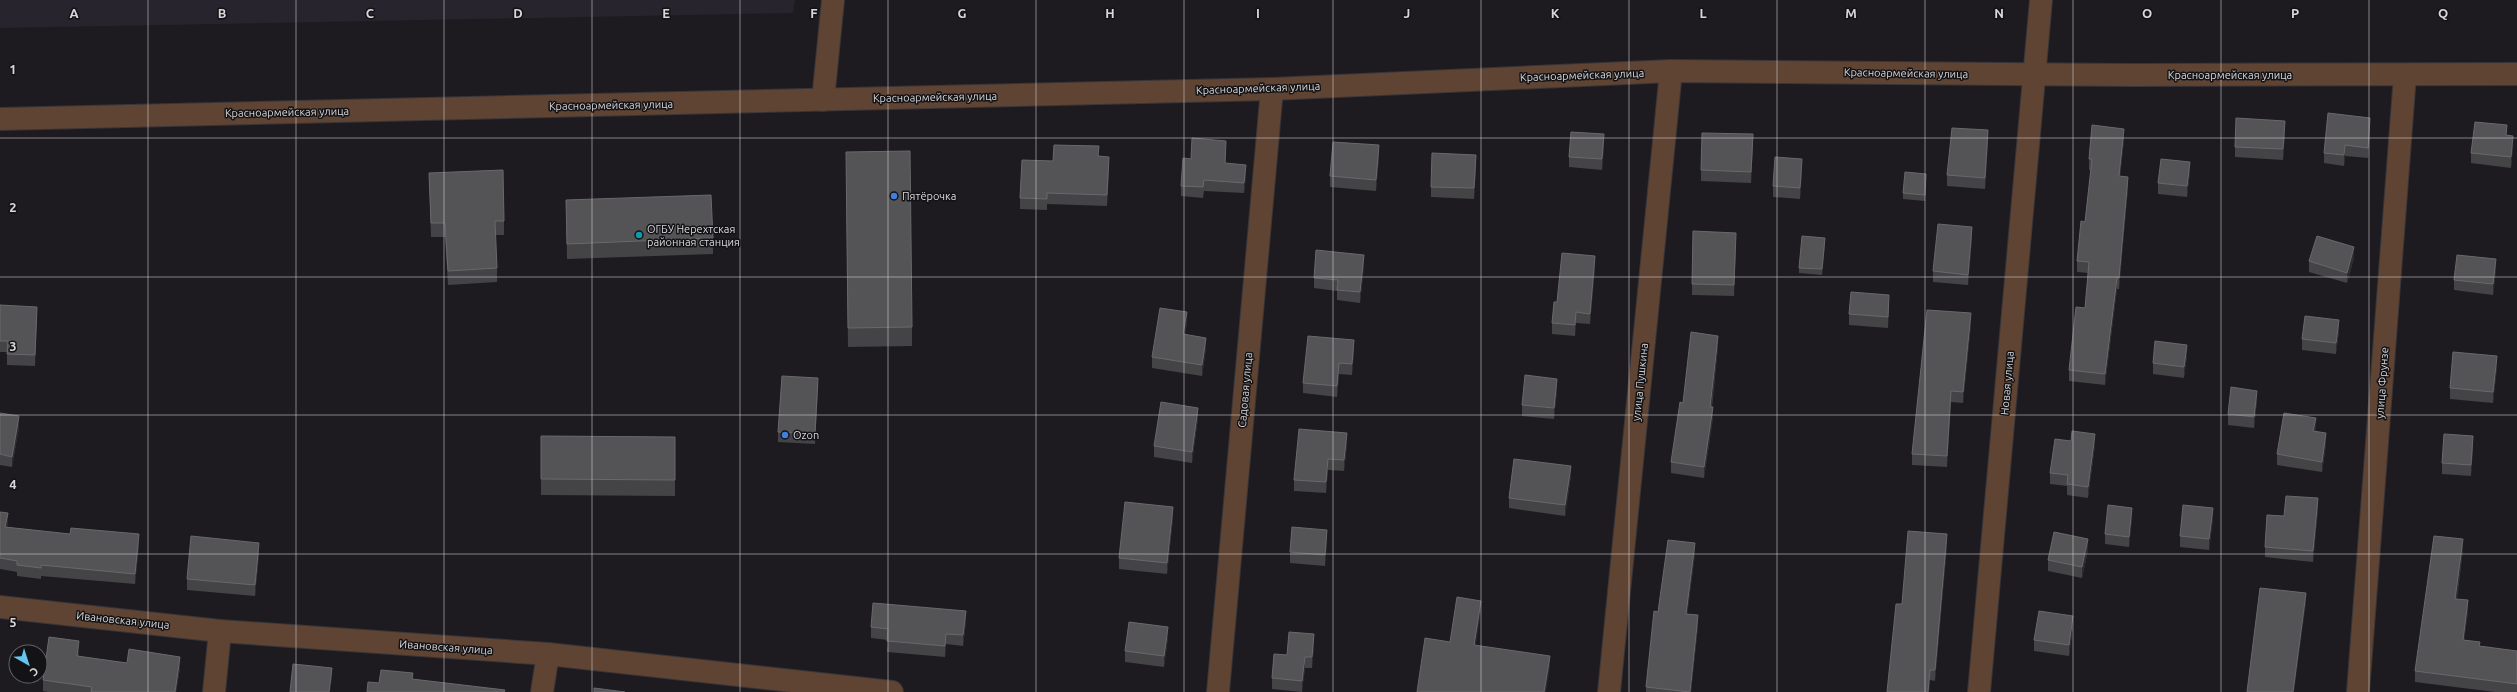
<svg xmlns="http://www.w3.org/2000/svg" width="2517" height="692" font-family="Ubuntu,sans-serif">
  <rect width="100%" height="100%" fill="#1d1b1f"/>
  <polygon fill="#27242d" points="0,0 795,0 793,13 0,28"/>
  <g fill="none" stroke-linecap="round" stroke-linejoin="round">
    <g stroke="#373539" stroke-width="24">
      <g id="minor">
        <polyline points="823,100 833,0"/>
        <polyline points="0,119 1272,89 1671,71 2132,75 2517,74"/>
        <polyline points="0,607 220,631 548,654 892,692"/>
        <polyline points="214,692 220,631"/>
        <polyline points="542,692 548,654"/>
        <polyline points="1218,692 1272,89"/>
        <polyline points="1609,692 1671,71"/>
        <polyline points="1979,692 2041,0"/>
        <polyline points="2358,692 2405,75"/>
      </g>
    </g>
    <use href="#minor" stroke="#5f4333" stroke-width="22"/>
  </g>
  <g fill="#444346">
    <polygon points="2370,128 2368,158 2345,156 2344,166 2324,163 2324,153"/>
    <polygon points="2285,132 2283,160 2235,157 2235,147"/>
    <polygon points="2507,135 2513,146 2511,168 2471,163 2471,153"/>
    <polygon points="2124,140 2120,176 2128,188 2119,289 2117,289 2105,385 2069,381 2069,370 2085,308 2088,273 2077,272 2077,261 2085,222 2091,170 2089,170 2089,159"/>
    <polygon points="1988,141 1985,189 1947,186 1947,175"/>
    <polygon points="1604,145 1602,170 1569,167 1569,157"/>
    <polygon points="1753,145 1751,183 1701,181 1701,170"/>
    <polygon points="1226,151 1225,163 1246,176 1244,193 1204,191 1203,198 1181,196 1181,186 1191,159"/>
    <polygon points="1099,156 1109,168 1107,206 1047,204 1047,210 1020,209 1020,198 1053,161"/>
    <polygon points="1379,156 1376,191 1330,187 1330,176"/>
    <polygon points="1476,166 1474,199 1431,197 1431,187"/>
    <polygon points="1802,170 1800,199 1773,197 1773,186"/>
    <polygon points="846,172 912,327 912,346 848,347"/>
    <polygon points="2190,172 2187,197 2158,194 2158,183"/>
    <polygon points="429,173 504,221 504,235 495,235 497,268 497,282 448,285 445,237 431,237"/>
    <polygon points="1926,179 1925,201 1903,199 1903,193"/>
    <polygon points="566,200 713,238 713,254 567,259"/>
    <polygon points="1972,238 1968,285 1933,282 1933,271"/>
    <polygon points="1736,243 1734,296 1692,295 1692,284"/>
    <polygon points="1825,244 1822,275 1799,273 1799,268"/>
    <polygon points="2354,258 2347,283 2309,272 2309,261"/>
    <polygon points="1364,266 1360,303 1337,300 1337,291 1314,288 1314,278"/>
    <polygon points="1595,267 1590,324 1576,323 1575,336 1552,334 1552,323 1557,302"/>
    <polygon points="2496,270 2493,295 2454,290 2454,280"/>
    <polygon points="0,305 37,318 35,366 7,365 7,352 0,352"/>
    <polygon points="1889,306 1888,328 1849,325 1849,314"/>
    <polygon points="1187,323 1185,334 1206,348 1202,376 1152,368 1152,357"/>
    <polygon points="1971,324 1963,403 1951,402 1947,467 1912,465 1912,454"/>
    <polygon points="2339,331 2336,354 2302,350 2302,339"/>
    <polygon points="1718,347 1712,407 1713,418 1704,478 1671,473 1671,462 1683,403"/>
    <polygon points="1354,351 1352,375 1339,374 1337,397 1303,393 1303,383"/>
    <polygon points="2187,356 2184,378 2153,374 2153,363"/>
    <polygon points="2497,367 2493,403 2450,399 2450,388"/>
    <polygon points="818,388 815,444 778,442 778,432"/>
    <polygon points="1557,390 1554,419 1522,416 1522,405"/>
    <polygon points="2257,401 2254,428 2228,425 2228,414"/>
    <polygon points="0,413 19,427 12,467 0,465"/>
    <polygon points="1198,418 1192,463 1154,457 1154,446"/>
    <polygon points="2316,429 2315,431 2326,444 2322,472 2277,465 2277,454"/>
    <polygon points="541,436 675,437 675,496 541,495"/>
    <polygon points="1347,444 1344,471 1328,470 1326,493 1294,491 1294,480"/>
    <polygon points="2095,445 2088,498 2067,495 2067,486 2050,484 2050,473"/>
    <polygon points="2473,447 2471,476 2442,474 2442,463"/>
    <polygon points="1571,476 1565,516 1509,508 1509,498"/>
    <polygon points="2318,509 2313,562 2265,557 2265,547"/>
    <polygon points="0,512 8,524 7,527 139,545 135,584 41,576 41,579 17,576 17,572 0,569"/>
    <polygon points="1173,518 1167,574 1119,569 1119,558"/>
    <polygon points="2132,518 2129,547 2105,544 2105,534"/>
    <polygon points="2213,519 2209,550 2180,547 2180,536"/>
    <polygon points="1327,541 1325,566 1290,563 1290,552"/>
    <polygon points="1947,545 1935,681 1930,680 1929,692 1887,692"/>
    <polygon points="2088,550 2082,578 2048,571 2048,560"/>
    <polygon points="2463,550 2457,599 2468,611 2464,640 2480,646 2517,651 2517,692 2495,692 2415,682 2415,671"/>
    <polygon points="259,554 255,596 187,590 187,579"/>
    <polygon points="1695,554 1687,614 1698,626 1691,692 1646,692 1646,687 1658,612"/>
    <polygon points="966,622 963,646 946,644 945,657 887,652 888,640 871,638 871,627"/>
    <polygon points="2073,627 2069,656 2034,651 2034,640"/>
    <polygon points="1168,638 1164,667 1125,662 1125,651"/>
    <polygon points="1314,645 1312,668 1305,668 1302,692 1272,689 1272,678 1287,655"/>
    <polygon points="79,652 79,656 127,663 180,668 176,692 48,692 43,691 43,680"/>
  </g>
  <g fill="#2e2c30">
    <polygon points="2370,118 2370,128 2368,158 2368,148"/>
    <polygon points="2285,121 2285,132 2283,160 2283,149"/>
    <polygon points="2124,129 2124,140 2119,187 2119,176"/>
    <polygon points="1988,130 1988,141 1985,189 1985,178"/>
    <polygon points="1604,134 1604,145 1602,170 1602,159"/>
    <polygon points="1753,134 1753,145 1751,183 1751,172"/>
    <polygon points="2513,136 2513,146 2511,168 2511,157"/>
    <polygon points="1226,141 1226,151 1225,173 1225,163"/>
    <polygon points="1379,145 1379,156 1376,191 1376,180"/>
    <polygon points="2345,145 2345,156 2344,166 2344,155"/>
    <polygon points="1476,155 1476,166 1474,199 1474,188"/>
    <polygon points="1109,157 1109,168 1107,206 1107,195"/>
    <polygon points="1802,159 1802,170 1800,199 1800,188"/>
    <polygon points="2190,162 2190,172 2187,197 2187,186"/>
    <polygon points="1246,165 1246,176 1244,193 1244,183"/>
    <polygon points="2128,177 2128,188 2119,289 2119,278"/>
    <polygon points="1972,227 1972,238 1968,285 1968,275"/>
    <polygon points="1736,233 1736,243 1734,296 1734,285"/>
    <polygon points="1825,238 1825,244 1822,275 1822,269"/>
    <polygon points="2354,247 2354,258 2347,283 2347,273"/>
    <polygon points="1364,255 1364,266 1360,303 1360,292"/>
    <polygon points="1595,256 1595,267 1590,324 1590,314"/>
    <polygon points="2496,259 2496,270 2493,295 2493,284"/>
    <polygon points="2117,278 2117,289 2105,385 2105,374"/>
    <polygon points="1889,295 1889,306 1888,328 1888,317"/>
    <polygon points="37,307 37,318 35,366 35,355"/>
    <polygon points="1187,312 1187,323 1183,345 1183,334"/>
    <polygon points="1576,312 1576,323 1575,336 1575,325"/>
    <polygon points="1971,313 1971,324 1963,403 1963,392"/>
    <polygon points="2339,320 2339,331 2336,354 2336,343"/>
    <polygon points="1718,336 1718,347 1710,417 1710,407"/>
    <polygon points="1206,338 1206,348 1202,376 1202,365"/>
    <polygon points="1354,340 1354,351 1352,375 1352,364"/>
    <polygon points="2187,345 2187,356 2184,378 2184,367"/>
    <polygon points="2497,356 2497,367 2493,403 2493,392"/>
    <polygon points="1339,363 1339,374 1337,397 1337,386"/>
    <polygon points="818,378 818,388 815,444 815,434"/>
    <polygon points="1557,379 1557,390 1554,419 1554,408"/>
    <polygon points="1951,391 1951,402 1947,467 1947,456"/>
    <polygon points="2257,391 2257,401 2254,428 2254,417"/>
    <polygon points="1713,407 1713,418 1704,478 1704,467"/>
    <polygon points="1198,408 1198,418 1192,463 1192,452"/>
    <polygon points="19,416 19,427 12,467 12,457"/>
    <polygon points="2316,418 2316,429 2313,442 2313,431"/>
    <polygon points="1347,433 1347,444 1344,471 1344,460"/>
    <polygon points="2326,433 2326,444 2322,472 2322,462"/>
    <polygon points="2095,434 2095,445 2088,498 2088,487"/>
    <polygon points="2473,436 2473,447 2471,476 2471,465"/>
    <polygon points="1328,459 1328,470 1326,493 1326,482"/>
    <polygon points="1571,466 1571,476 1565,516 1565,505"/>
    <polygon points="2318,498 2318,509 2313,562 2313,551"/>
    <polygon points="1173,507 1173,518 1167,574 1167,563"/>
    <polygon points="2132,508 2132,518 2129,547 2129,537"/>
    <polygon points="2213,508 2213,519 2209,550 2209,539"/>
    <polygon points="8,513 8,524 5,538 5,527"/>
    <polygon points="1327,530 1327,541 1325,566 1325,555"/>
    <polygon points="139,534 139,545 135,584 135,574"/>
    <polygon points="1947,534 1947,545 1935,681 1935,670"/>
    <polygon points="2088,539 2088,550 2082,578 2082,567"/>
    <polygon points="2463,539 2463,550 2455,610 2455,599"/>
    <polygon points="259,543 259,554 255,596 255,585"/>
    <polygon points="1695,543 1695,554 1686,625 1686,614"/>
    <polygon points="2306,593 2306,604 2294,692 2293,692"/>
    <polygon points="2468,600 2468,611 2463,651 2463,640"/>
    <polygon points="1481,601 1481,612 1474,656 1474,645"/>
    <polygon points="966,611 966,622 963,646 963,635"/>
    <polygon points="1698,615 1698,626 1691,692 1690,692"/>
    <polygon points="2073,616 2073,627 2069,656 2069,645"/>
    <polygon points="1168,627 1168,638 1164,667 1164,656"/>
    <polygon points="946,634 946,644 945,657 945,646"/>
    <polygon points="1314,634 1314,645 1312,668 1312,657"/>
    <polygon points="79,641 79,652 77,667 77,656"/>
    <polygon points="1550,656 1550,667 1546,692 1544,692"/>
    <polygon points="180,657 180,668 176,692 175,692"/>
    <polygon points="1305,657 1305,668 1302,692 1302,681"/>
    <polygon points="332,668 332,678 330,692 329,692"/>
    <polygon points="1930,670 1930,680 1929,692 1928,692"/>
  </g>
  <g fill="#545356" stroke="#69686b">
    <polygon points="2328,113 2370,118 2368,148 2345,145 2344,155 2324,153"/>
    <polygon points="2236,118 2285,121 2283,149 2235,147"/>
    <polygon points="2475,122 2507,125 2506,135 2513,136 2511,157 2471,153"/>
    <polygon points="2092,125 2124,129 2119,176 2128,177 2119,278 2117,278 2105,374 2069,370 2076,307 2085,308 2089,262 2077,261 2081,221 2085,222 2092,159 2089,159"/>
    <polygon points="1952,128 1988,130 1985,178 1947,175"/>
    <polygon points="1571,132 1604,134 1602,159 1569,157"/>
    <polygon points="1702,133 1753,134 1751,172 1701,170"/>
    <polygon points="1192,138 1226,141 1225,163 1246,165 1244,183 1204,180 1203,187 1181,186 1183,158 1191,159"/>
    <polygon points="1333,142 1379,145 1376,180 1330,176"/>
    <polygon points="1054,145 1099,146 1098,156 1109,157 1107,195 1047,193 1047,199 1020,198 1022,160 1053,161"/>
    <polygon points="910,151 912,327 848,328 846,152"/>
    <polygon points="1432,153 1476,155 1474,188 1431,187"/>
    <polygon points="1775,157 1802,159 1800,188 1773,186"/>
    <polygon points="2161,159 2190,162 2187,186 2158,183"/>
    <polygon points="503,170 504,221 495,221 497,268 448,271 445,223 431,223 429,173"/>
    <polygon points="1905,172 1926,174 1925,195 1903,193"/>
    <polygon points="711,195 713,238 567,244 566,200"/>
    <polygon points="1938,224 1972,227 1968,275 1933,271"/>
    <polygon points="1693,231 1736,233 1734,285 1692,284"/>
    <polygon points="1802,236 1825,238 1822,269 1799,268"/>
    <polygon points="2317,236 2354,247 2347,273 2309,261"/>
    <polygon points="1316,250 1364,255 1360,292 1337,290 1338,280 1314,278"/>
    <polygon points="1562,253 1595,256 1590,314 1576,312 1575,325 1552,323 1554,302 1557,302"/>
    <polygon points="2457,255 2496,259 2493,284 2454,280"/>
    <polygon points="1851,292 1889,295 1888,317 1849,314"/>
    <polygon points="0,305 37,307 35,355 7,354 8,341 0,341"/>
    <polygon points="1160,308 1187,312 1183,334 1206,338 1202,365 1152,357"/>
    <polygon points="1927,310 1971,313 1963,392 1951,391 1947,456 1912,454"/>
    <polygon points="2305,316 2339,320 2336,343 2302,339"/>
    <polygon points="1691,332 1718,336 1710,407 1713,407 1704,467 1671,462 1680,402 1683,403"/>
    <polygon points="1308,336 1354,340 1352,364 1339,363 1337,386 1303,383"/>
    <polygon points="2155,341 2187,345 2184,367 2153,363"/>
    <polygon points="2453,352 2497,356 2493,392 2450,388"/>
    <polygon points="1525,375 1557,379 1554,408 1522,405"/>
    <polygon points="782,376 818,378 815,434 778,432"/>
    <polygon points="2231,387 2257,391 2254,417 2228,414"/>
    <polygon points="1161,402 1198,408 1192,452 1154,446"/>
    <polygon points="0,413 19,416 12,457 0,454"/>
    <polygon points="2284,413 2316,418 2313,431 2326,433 2322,462 2277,454"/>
    <polygon points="1299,429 1347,433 1344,460 1328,459 1326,482 1294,480"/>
    <polygon points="2072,431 2095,434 2088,487 2067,484 2068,475 2050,473 2055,439 2071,441"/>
    <polygon points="2444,434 2473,436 2471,465 2442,463"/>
    <polygon points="541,436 675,437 675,480 541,479"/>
    <polygon points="1514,459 1571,466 1565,505 1509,498"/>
    <polygon points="2286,496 2318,498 2313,551 2265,547 2267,515 2284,516"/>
    <polygon points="1125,502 1173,507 1167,563 1119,558"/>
    <polygon points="2108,505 2132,508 2129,537 2105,534"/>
    <polygon points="2183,505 2213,508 2209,539 2180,536"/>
    <polygon points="0,512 8,513 5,527 70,534 71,528 139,534 135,574 41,565 41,568 17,565 17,561 0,558"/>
    <polygon points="1292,527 1327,530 1325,555 1290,552"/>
    <polygon points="1908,531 1947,534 1935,670 1930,670 1928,692 1887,692 1896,604 1902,604"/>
    <polygon points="2054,532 2088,539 2082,567 2048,560"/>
    <polygon points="191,536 259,543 255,585 187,579"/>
    <polygon points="2434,536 2463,539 2455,599 2468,600 2463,640 2480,642 2479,646 2517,651 2517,684 2415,671"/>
    <polygon points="1668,540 1695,543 1686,614 1698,615 1690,692 1646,687 1654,611 1658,612"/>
    <polygon points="2260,588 2306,593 2293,692 2247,692"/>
    <polygon points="1457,597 1481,601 1474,645 1550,656 1544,692 1417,692 1425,638 1450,642"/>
    <polygon points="873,603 966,611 963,635 946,634 945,646 887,641 888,629 871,627"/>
    <polygon points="2039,611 2073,616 2069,645 2034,640"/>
    <polygon points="1129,622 1168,627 1164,656 1125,651"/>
    <polygon points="1289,632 1314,634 1312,657 1305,657 1302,681 1272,678 1274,654 1287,655"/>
    <polygon points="49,637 79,641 77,656 127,663 129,649 180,657 175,692 91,692 92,687 43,680"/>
    <polygon points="293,664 332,668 329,692 290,692"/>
    <polygon points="381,670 413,673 412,679 505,690 504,692 367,692 368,682 379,683"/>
    <polygon points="594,688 625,692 594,692"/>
  </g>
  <path fill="none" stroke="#d8d7da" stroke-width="1" stroke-opacity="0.55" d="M148 0V692M296 0V692M444 0V692M592 0V692M740 0V692M888 0V692M1036 0V692M1184 0V692M1333 0V692M1481 0V692M1629 0V692M1777 0V692M1925 0V692M2073 0V692M2221 0V692M2369 0V692M0 138H2517M0 277H2517M0 415H2517M0 554H2517"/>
  <g fill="#3f7fe0" stroke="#131215" stroke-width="1.5">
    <circle cx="894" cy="196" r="4"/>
    <circle cx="785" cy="435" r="4"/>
  </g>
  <circle fill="#0f9aa8" stroke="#131215" stroke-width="1.5" cx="639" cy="235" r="4"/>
  <g text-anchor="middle" stroke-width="3" stroke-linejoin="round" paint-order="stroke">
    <g font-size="11" fill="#d8d7da" stroke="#131215">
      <text transform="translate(1906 73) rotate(1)" y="4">Красноармейская улица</text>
      <text transform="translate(1582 75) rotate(-2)" y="4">Красноармейская улица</text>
      <text x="2230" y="79">Красноармейская улица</text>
      <text transform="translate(1258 88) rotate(-2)" y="4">Красноармейская улица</text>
      <text transform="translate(935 97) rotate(-1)" y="4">Красноармейская улица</text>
      <text transform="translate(611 105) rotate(-1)" y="4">Красноармейская улица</text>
      <text transform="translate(287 112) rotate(-1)" y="4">Красноармейская улица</text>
      <text transform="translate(1640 382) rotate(-84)" y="4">улица Пушкина</text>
      <text transform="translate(2007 383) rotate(-85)" y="4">Новая улица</text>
      <text transform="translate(2382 383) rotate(-86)" y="4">улица Фрунзе</text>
      <text transform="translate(1245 390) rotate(-85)" y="4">Садовая улица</text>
      <text transform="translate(123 620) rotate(6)" y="4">Ивановская улица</text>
      <text transform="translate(446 647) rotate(4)" y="4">Ивановская улица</text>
    </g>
    <g font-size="11" fill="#d8d7da" stroke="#131215" text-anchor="start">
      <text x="902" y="200">Пятёрочка</text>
      <text x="647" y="233">ОГБУ Нерехтская<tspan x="647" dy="13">районная станция</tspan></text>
      <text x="793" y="439">Ozon</text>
    </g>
  </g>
  <g font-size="13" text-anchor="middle" font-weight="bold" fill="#d8d7da" stroke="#131215" stroke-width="3" stroke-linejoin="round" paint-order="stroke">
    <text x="74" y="18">A</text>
    <text x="222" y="18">B</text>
    <text x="370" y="18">C</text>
    <text x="518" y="18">D</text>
    <text x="666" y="18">E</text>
    <text x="814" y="18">F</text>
    <text x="962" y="18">G</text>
    <text x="1110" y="18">H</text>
    <text x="1258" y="18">I</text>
    <text x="1407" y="18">J</text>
    <text x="1555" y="18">K</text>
    <text x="1703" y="18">L</text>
    <text x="1851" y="18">M</text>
    <text x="1999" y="18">N</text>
    <text x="2147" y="18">O</text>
    <text x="2295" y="18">P</text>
    <text x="2443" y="18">Q</text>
    <text x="13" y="74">1</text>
    <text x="13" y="212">2</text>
    <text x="13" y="351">3</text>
    <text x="13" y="489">4</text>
    <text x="13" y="627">5</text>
  </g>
  <g transform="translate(28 664) rotate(141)"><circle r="19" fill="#131215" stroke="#626164"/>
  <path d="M0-3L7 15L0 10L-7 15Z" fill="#65c5ef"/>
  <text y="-6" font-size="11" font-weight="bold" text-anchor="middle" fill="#d8d7da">С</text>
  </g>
</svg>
